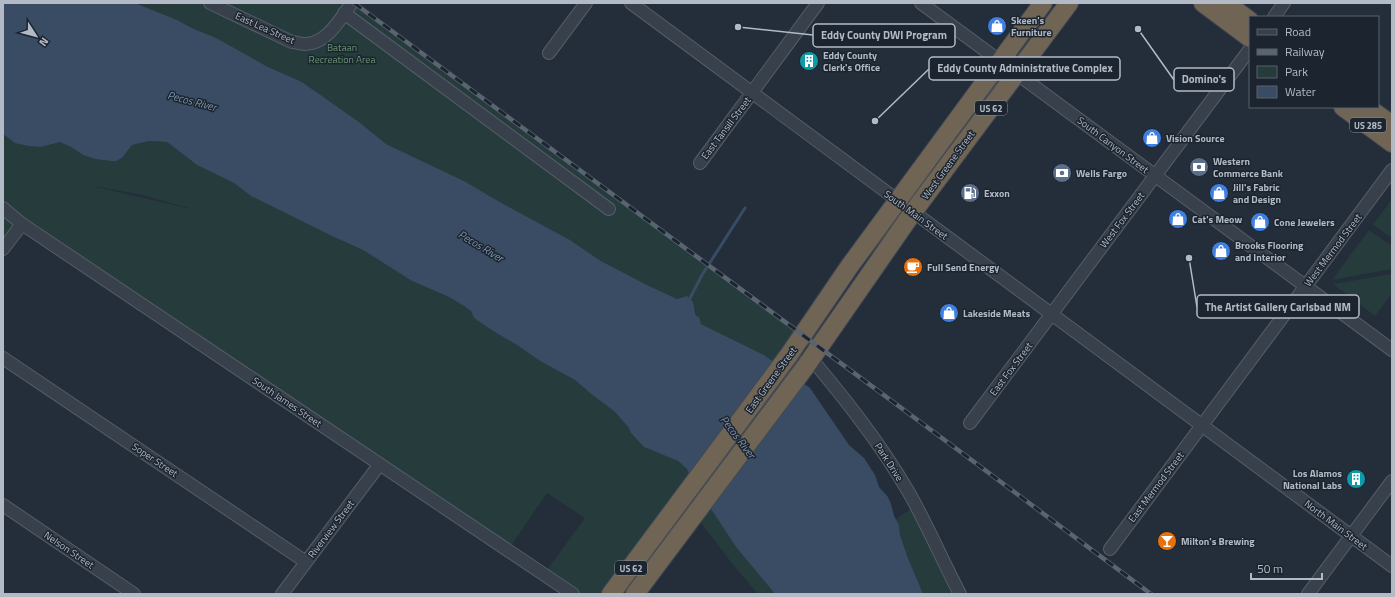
<svg xmlns="http://www.w3.org/2000/svg" width="1395" height="597" font-family="'Titillium Web',sans-serif">
<rect width="100%" height="100%" fill="#232e3a"/>
<path fill="#263b3c" fill-rule="evenodd" d="M 135,3 L 354,3 L 802,336 L 780,367 L 764,355 L 701,324 L 699,317 L 696,316 L 696,312 L 693,302 L 677,299 L 647,285 L 601,261 L 570,240 L 498,201 L 466,182 L 386,144 L 359,122 L 302,82 L 268,67 L 177,20 Z
M 3,134 L 11,140 L 23,145 L 41,147 L 60,142 L 71,147 L 83,155 L 95,159 L 111,161 L 122,158 L 132,145 L 149,141 L 167,142 L 197,165 L 234,183 L 251,196 L 334,237 L 363,250 L 412,281 L 449,297 L 464,306 L 471,311 L 474,318 L 493,331 L 517,345 L 540,361 L 575,380 L 590,393 L 615,412 L 628,427 L 631,433 L 644,447 L 678,461 L 687,469 L 691,477 L 736,547 L 775,594 L 758,594 L 734,566 L 683,499 L 611,594 L 573,594 L 544,574 L 585,518 L 547,493 L 508,550 L 22,224 L 3,249 ZM 88,185 L 142,195 L 196,210 Z
M 1392,199 L 1392,238 L 1373,225 Z
M 1369,230 L 1392,246 L 1392,269 L 1332,280 Z
M 1392,274 L 1392,293 L 1375,316 L 1333,284 Z
M 916,506 L 960,594 L 923,594 C 915,576 908,559 902,540 C 899,533 900,526 896,519 Z"/>
<path fill="#394c63" d="M 3,3 L 135,3 L 177,20 L 194,29 L 216,38 L 268,67 L 302,82 L 359,122 L 386,144 L 466,182 L 498,201 L 570,240 L 601,261 L 647,285 L 677,299 L 687,296 L 693,302 L 696,316 L 699,317 L 701,324 L 764,355 L 810,388 L 849,445 L 864,458 L 875,475 L 879,487 L 888,497 L 891,504 L 894,516 L 899,525 L 900,535 L 908,558 L 923,594 L 775,594 L 736,547 L 690,477 L 687,469 L 678,461 L 644,447 L 631,433 L 628,427 L 615,412 L 590,393 L 575,380 L 540,361 L 517,345 L 493,331 L 474,318 L 471,311 L 464,306 L 449,297 L 412,281 L 363,250 L 334,237 L 251,196 L 234,183 L 197,165 L 167,142 L 149,141 L 132,145 L 122,158 L 116,161 L 111,161 L 95,159 L 83,155 L 71,147 L 60,142 L 41,147 L 28,146 L 15,143 L 3,134 Z"/>
<g fill="none" stroke-linecap="round" stroke-linejoin="round">
<path stroke="#394c63" stroke-width="3" d="M 688,302 L 702,275 L 745,208"/>
<defs>
<path id="minor" d="M 210,3 L 292,42 C 296,42 301,44 305,44 C 327,44 340,19 352,3
M 631,3 L 1392,566
M 921,3 L 1392,350
M 344,13 L 609,209
M 1274,17 L 1284,3
M 549,53 L 586,3
M 700,163 L 818,3
M 3,208 L 22,224 L 573,594
M 3,249 L 22,224
M 798,343 C 838,390 877,438 908,491 C 927,524 942,560 960,594
M 3,358 L 306,562
M 970,423 L 1250,49
M 3,505 L 134,594
M 1110,549 L 1392,170
M 282,594 L 380,464
M 1308,594 L 1392,481"/>
<path id="highway" d="M 1203,3 L 1250,38
M 1226,3 L 1250,21
M 1343,107 L 1392,143
M 1367,107 L 1392,125
M 611,594 L 789,355 L 849,267 L 1043,3
M 635,594 L 806,366 L 913,212 L 1069,3"/>
</defs>
<use href="#minor" stroke="#555d68" stroke-width="14"/>
<use href="#highway" stroke="#424a55" stroke-width="20"/>
<use href="#minor" stroke="#37404b" stroke-width="12"/>
<use href="#highway" stroke="#706454" stroke-width="18"/>
<defs>
<path id="rail" d="M 354,3 L 954,447 L 1151,594"/>
</defs>
<use href="#rail" stroke="#596471" stroke-width="4.5"/>
<use href="#rail" stroke="#1c252f" stroke-width="3" stroke-dasharray="9" stroke-linecap="butt"/>
</g>
<defs>
<symbol id="shop-disc" viewBox="-11 -11 22 22"><circle r="9.5" fill="#3f7fe0" stroke="#1c252f"/><path d="M-5-2.5h2.3a2.7 3.5 0 0 1 5.4 0H5L5.5 6h-11ZM-1.5-2.5h3a1.5 2.3 0 0 0-3 0Z" fill="#fff"/></symbol>
<symbol id="building-disc" viewBox="-11 -11 22 22"><circle r="9.5" fill="#0f9aa8" stroke="#1c252f"/><path d="M-4-6H4V6H1V3H-1V6H-4ZM-2.5-4.3h1.7v1.8h-1.7ZM.8-4.3h1.7v1.8H.8ZM-2.5-1h1.7V.8h-1.7ZM.8-1h1.7V.8H.8Z" fill="#fff"/></symbol>
<symbol id="bank-disc" viewBox="-11 -11 22 22"><circle r="9.5" fill="#5c6f8a" stroke="#1c252f"/><path d="M-6-4H6V4H-6ZM0-2.3a2.3 2.3 0 1 0 0 4.6a2.3 2.3 0 1 0 0-4.6Z" fill="#fff"/></symbol>
<symbol id="fuel-disc" viewBox="-11 -11 22 22"><circle r="9.5" fill="#5c6f8a" stroke="#1c252f"/><path d="M-5.5-6h7V0h2V4h1.3V-2.5L3-4.5l.8-.8L6-3V5H2.5V1h-1V6h-7ZM-4.2-4.7v3.2H.2V-4.7Z" fill="#fff"/></symbol>
<symbol id="cafe-disc" viewBox="-11 -11 22 22"><circle r="9.5" fill="#e8710a" stroke="#1c252f"/><path d="M-5.5-4.5H6V0H3Q3 3.5 0 3.5H-2.5Q-5.5 3.5-5.5 0ZM3-3.2v2h1.7v-2ZM-6 4.5H4V6H-6Z" fill="#fff"/></symbol>
<symbol id="bar-disc" viewBox="-11 -11 22 22"><circle r="9.5" fill="#e8710a" stroke="#1c252f"/><path d="M-6-5H6L.8 .8V4.5H3.5V6h-7V4.5H-.8V.8Z" fill="#fff"/></symbol>
</defs>
<g fill-rule="evenodd">
<use href="#shop-disc" x="986" y="15" width="22" height="22"/>
<use href="#building-disc" x="798" y="50" width="22" height="22"/>
<use href="#shop-disc" x="1141" y="127" width="22" height="22"/>
<use href="#bank-disc" x="1188" y="156" width="22" height="22"/>
<use href="#bank-disc" x="1051" y="162" width="22" height="22"/>
<use href="#fuel-disc" x="959" y="182" width="22" height="22"/>
<use href="#shop-disc" x="1208" y="182" width="22" height="22"/>
<use href="#shop-disc" x="1167" y="208" width="22" height="22"/>
<use href="#shop-disc" x="1249" y="211" width="22" height="22"/>
<use href="#shop-disc" x="1210" y="240" width="22" height="22"/>
<use href="#cafe-disc" x="902" y="256" width="22" height="22"/>
<use href="#shop-disc" x="938" y="302" width="22" height="22"/>
<use href="#building-disc" x="1345" y="468" width="22" height="22"/>
<use href="#bar-disc" x="1156" y="530" width="22" height="22"/>
</g>
<g text-anchor="middle" dominant-baseline="central" stroke-width="3" stroke-linejoin="round" paint-order="stroke">
<g fill="#1c252f" stroke="#858d99" stroke-width="1">
<rect x="975" y="101" width="32" height="14" rx="3"/>
<rect x="1350" y="118" width="36" height="14" rx="3"/>
<rect x="615" y="561" width="32" height="14" rx="3"/>
</g>
<g font-size="9" font-weight="bold" fill="#b2bac6">
<text x="991" y="108">US 62</text>
<text x="1368" y="125">US 285</text>
<text x="631" y="568">US 62</text>
</g>
<g font-size="10" font-weight="bold" fill="#b2bac6" stroke="#1c252f" text-anchor="start">
<text x="1011" y="20">Skeen's<tspan x="1011" dy="12">Furniture</tspan></text>
<text x="823" y="55">Eddy County<tspan x="823" dy="12">Clerk's Office</tspan></text>
<text x="1166" y="138">Vision Source</text>
<text x="1213" y="161">Western<tspan x="1213" dy="12">Commerce Bank</tspan></text>
<text x="1076" y="173">Wells Fargo</text>
<text x="1233" y="187">Jill's Fabric<tspan x="1233" dy="12">and Design</tspan></text>
<text x="984" y="193">Exxon</text>
<text x="1192" y="219">Cat's Meow</text>
<text x="1274" y="222">Cone Jewelers</text>
<text x="1235" y="245">Brooks Flooring<tspan x="1235" dy="12">and Interior</tspan></text>
<text x="927" y="267">Full Send Energy</text>
<text x="963" y="313">Lakeside Meats</text>
<text x="1342" y="473" text-anchor="end">Los Alamos<tspan x="1342" dy="12">National Labs</tspan></text>
<text x="1181" y="541">Milton's Brewing</text>
</g>
<g font-size="10" fill="#b2bac6" stroke="#1c252f">
<text transform="translate(265 28) rotate(24)">East Lea Street</text>
<text transform="translate(726 128) rotate(-53)">East Tansill Street</text>
<text transform="translate(1113 145) rotate(37)">South Canyon Street</text>
<text transform="translate(948 165) rotate(-54)">West Greene Street</text>
<text transform="translate(916 215) rotate(36)">South Main Street</text>
<text transform="translate(1122 220) rotate(-53)">West Fox Street</text>
<text transform="translate(1333 250) rotate(-53)">West Mermod Street</text>
<text transform="translate(1011 369) rotate(-53)">East Fox Street</text>
<text transform="translate(771 380) rotate(-54)">East Greene Street</text>
<text transform="translate(287 402) rotate(34)">South James Street</text>
<text transform="translate(155 460) rotate(34)">Soper Street</text>
<text transform="translate(889 462) rotate(57)">Park Drive</text>
<text transform="translate(1156 487) rotate(-53)">East Mermod Street</text>
<text transform="translate(1336 525) rotate(37)">North Main Street</text>
<text transform="translate(331 529) rotate(-53)">Riverview Street</text>
<text transform="translate(69 550) rotate(34)">Nelson Street</text>
</g>
<g font-size="10" fill="#6a9673" stroke="#1c252f">
<text x="342" y="47">Bataan<tspan x="342" dy="12">Recreation Area</tspan></text>
</g>
<g font-size="11" font-style="italic" fill="#7b92ad" stroke="#1c252f">
<text transform="translate(192 101) rotate(15)">Pecos River</text>
<text transform="translate(481 246) rotate(31)">Pecos River</text>
<text transform="translate(738 437) rotate(53)">Pecos River</text>
</g>
</g>
<path fill="none" stroke="#b2bac6" stroke-width="1.5" d="M738 27L813 35M875 121L929 69M1138 29L1174 80M1189 258L1197 307"/>
<g fill="#b2bac6" stroke="#1c252f" stroke-width="1.5">
<circle cx="738" cy="27" r="4"/>
<circle cx="875" cy="121" r="4"/>
<circle cx="1138" cy="29" r="4"/>
<circle cx="1189" cy="258" r="4"/>
</g>
<g fill="#1c252f" stroke="#b2bac6" stroke-width="1.5">
<rect x="813" y="24" width="142" height="23" rx="4"/>
<rect x="929" y="57" width="191" height="23" rx="4"/>
<rect x="1174" y="68" width="60" height="23" rx="4"/>
<rect x="1197" y="295" width="162" height="23" rx="4"/>
</g>
<g font-size="11" text-anchor="middle" font-weight="bold" fill="#b2bac6">
<text x="884" y="39">Eddy County DWI Program</text>
<text x="1025" y="72">Eddy County Administrative Complex</text>
<text x="1204" y="83">Domino's</text>
<text x="1278" y="311">The Artist Gallery Carlsbad NM</text>
</g>
<rect width="1395" height="597" fill="none" stroke="#b2bac6" stroke-width="8"/>
<rect x="1249" y="16" width="130" height="92" fill="#1c252f" stroke="#58616b"/>
<rect x="1257" y="29" width="20" height="6" fill="#37404b" stroke="#58616b"/>
<text x="1285" y="36" font-size="12" fill="#b2bac6">Road</text>
<rect x="1257" y="49" width="20" height="6" fill="#596471" stroke="#58616b"/>
<text x="1285" y="56" font-size="12" fill="#b2bac6">Railway</text>
<rect x="1257" y="66" width="20" height="12" fill="#263b3c" stroke="#58616b"/>
<text x="1285" y="76" font-size="12" fill="#b2bac6">Park</text>
<rect x="1257" y="86" width="20" height="12" fill="#394c63" stroke="#58616b"/>
<text x="1285" y="96" font-size="12" fill="#b2bac6">Water</text>
<g transform="translate(36 36) rotate(126)" stroke="#1c252f" stroke-width="3" paint-order="stroke">
<path d="M0-3L7 15L0 10L-7 15Z" fill="#b2bac6"/>
<text y="-6" font-size="11" font-weight="bold" text-anchor="middle" fill="#b2bac6">N</text>
</g>
<path d="M1251 573v6h71v-6" fill="none" stroke="#b2bac6" stroke-width="2"/>
<text x="1257" y="573" font-size="12" fill="#b2bac6" stroke="#1c252f" stroke-width="3" paint-order="stroke">50 m</text>
</svg>
